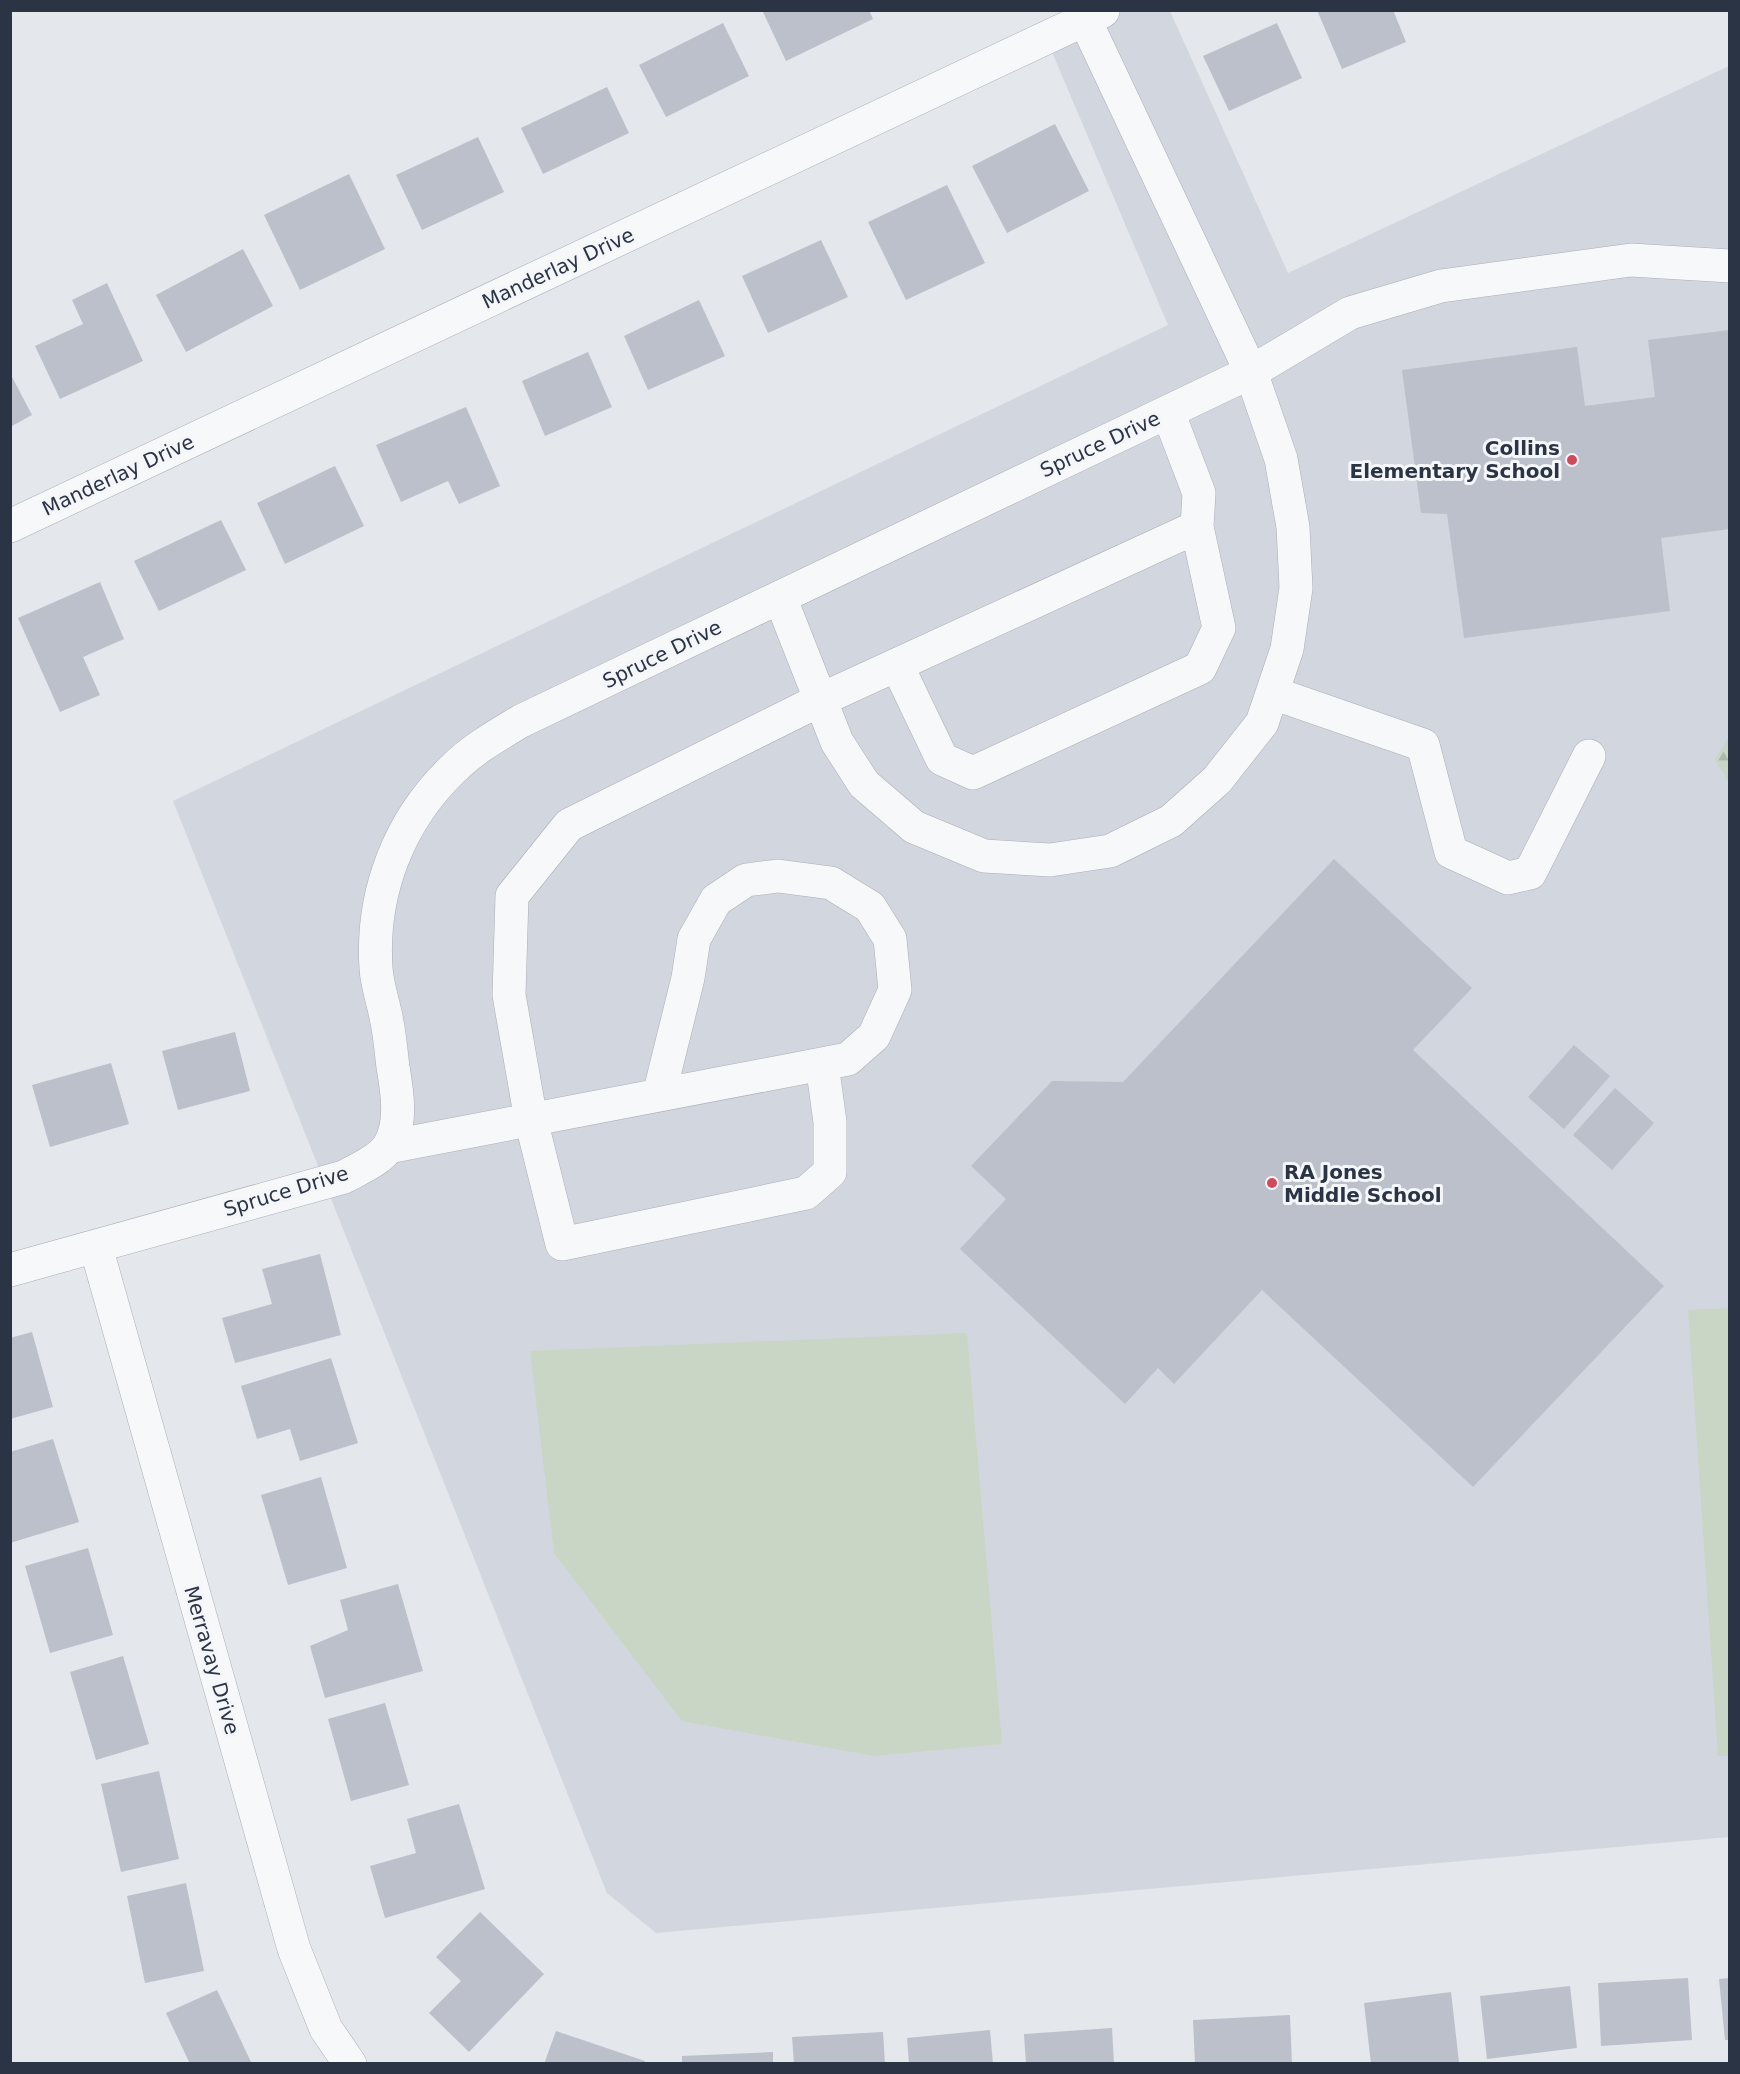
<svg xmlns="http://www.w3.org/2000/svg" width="1740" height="2074" font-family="'DejaVu Sans',sans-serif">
<defs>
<pattern id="forest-firs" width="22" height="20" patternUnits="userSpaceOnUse" patternTransform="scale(1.5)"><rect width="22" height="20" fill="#c9d6c5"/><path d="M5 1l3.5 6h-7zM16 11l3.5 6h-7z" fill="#adb8ab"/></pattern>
</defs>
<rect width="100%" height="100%" fill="#e4e7ec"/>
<path fill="#d2d6de" d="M 1105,11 L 1170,11 L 1288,273 L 1729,66 L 1729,1837 L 656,1933 L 607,1893 L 173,801 L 1168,325 L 1046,38 Z"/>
<path fill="#c9d6c5" d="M 1729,1308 L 1730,1756 L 1718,1756 L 1688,1310 Z
M 967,1333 L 1002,1744 L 874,1756 L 682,1721 L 554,1553 L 530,1351 Z"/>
<path fill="url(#forest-firs)" d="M 1729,736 L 1729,783 L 1715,760 Z"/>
<path fill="#bbc0ca" d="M 762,10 L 869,10 L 873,19 L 786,61 Z
M 1317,10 L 1393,10 L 1406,42 L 1342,69 Z
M 723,23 L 749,76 L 666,117 L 639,65 Z
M 1277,23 L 1302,78 L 1229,111 L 1203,56 Z
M 607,87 L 629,133 L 543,174 L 521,128 Z
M 1055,124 L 1089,191 L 1007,233 L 972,166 Z
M 478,137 L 504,192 L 422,230 L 396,175 Z
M 349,174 L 385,249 L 300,290 L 264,215 Z
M 947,185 L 985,263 L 906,300 L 868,222 Z
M 821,240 L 848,297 L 768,333 L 742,276 Z
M 243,249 L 273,306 L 186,352 L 156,295 Z
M 107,283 L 143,361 L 60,399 L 35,346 L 83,324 L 72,300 Z
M 699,300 L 725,356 L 648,390 L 624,336 Z
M 1730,330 L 1730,529 L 1661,538 L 1670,611 L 1464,638 L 1447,514 L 1421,513 L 1402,370 L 1577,347 L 1585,406 L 1655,397 L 1648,340 Z
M 588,352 L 612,407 L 545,436 L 522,381 Z
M 10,373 L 32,415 L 10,427 Z
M 466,407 L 500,486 L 459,504 L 448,481 L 401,502 L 376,445 Z
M 335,466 L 364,526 L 285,564 L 257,503 Z
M 221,520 L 246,570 L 159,611 L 134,561 Z
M 100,582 L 124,639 L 83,657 L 100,695 L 60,712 L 18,618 Z
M 1334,859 L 1472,988 L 1413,1050 L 1664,1286 L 1473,1487 L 1262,1290 L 1174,1384 L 1158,1368 L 1125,1404 L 960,1249 L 1006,1199 L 971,1166 L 1052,1081 L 1123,1082 Z
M 235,1032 L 250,1091 L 178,1110 L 162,1051 Z
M 1574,1045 L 1610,1076 L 1564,1129 L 1528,1097 Z
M 111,1063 L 129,1124 L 50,1147 L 32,1085 Z
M 1615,1088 L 1654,1123 L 1612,1170 L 1573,1135 Z
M 320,1254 L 341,1335 L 235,1363 L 222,1318 L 272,1304 L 262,1269 Z
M 32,1332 L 53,1407 L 10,1419 L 10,1338 Z
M 331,1358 L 358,1443 L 300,1461 L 290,1429 L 257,1439 L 241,1386 Z
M 53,1439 L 79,1522 L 10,1543 L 10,1452 Z
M 321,1477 L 347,1568 L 288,1585 L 261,1495 Z
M 88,1548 L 113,1635 L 50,1653 L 25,1566 Z
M 398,1584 L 423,1671 L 325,1698 L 310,1646 L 348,1630 L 340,1600 Z
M 123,1656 L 149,1744 L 96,1760 L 70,1672 Z
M 385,1703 L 409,1785 L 351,1801 L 328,1719 Z
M 159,1771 L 179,1859 L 121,1872 L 101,1784 Z
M 459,1804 L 485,1889 L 385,1918 L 370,1866 L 416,1853 L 407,1819 Z
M 186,1883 L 204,1971 L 145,1983 L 127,1896 Z
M 480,1912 L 544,1974 L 469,2052 L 429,2013 L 461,1981 L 436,1957 Z
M 1688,1978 L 1692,2040 L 1601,2046 L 1598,1983 Z
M 1730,1978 L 1730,2040 L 1725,2040 L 1719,1979 Z
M 1570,1986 L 1577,2048 L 1487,2059 L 1480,1996 Z
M 217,1990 L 251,2062 L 248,2064 L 190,2064 L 166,2013 Z
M 1451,1992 L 1459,2062 L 1371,2064 L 1364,2003 Z
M 1290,2015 L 1292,2064 L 1195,2064 L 1193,2020 Z
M 1112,2028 L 1114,2064 L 1026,2064 L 1024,2034 Z
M 990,2030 L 993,2064 L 909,2064 L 907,2038 Z
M 556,2031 L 645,2061 L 644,2064 L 544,2064 Z
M 883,2032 L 885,2064 L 794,2064 L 792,2037 Z
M 773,2052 L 773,2064 L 682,2064 L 682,2056 Z"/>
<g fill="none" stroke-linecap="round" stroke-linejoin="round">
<defs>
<path id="minor" d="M 10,526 L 1103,11
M 780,597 L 837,742 L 864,784 L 914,827 L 984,856 L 1050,860 L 1110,851 L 1171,821 L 1217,780 L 1262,723 L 1287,649 L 1296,588 L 1293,527 L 1281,459 L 1251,372 L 1085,20
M 897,665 L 942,759 L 973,773 L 1200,668 L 1219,628 L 1197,527
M 1273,693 L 1423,745 L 1451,852 L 1508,878 L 1530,873 L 1589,756
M 822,1064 L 830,1122 L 830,1172 L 806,1193 L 562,1244 L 531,1120 L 509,995 L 512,896 L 569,825 L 820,700 L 1197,527 L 1199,493 L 1168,412
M 388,1147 L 848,1059 L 874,1036 L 895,990 L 890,939 L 870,907 L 831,883 L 778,876 L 746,880 L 716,900 L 694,939 L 688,978 L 659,1095
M 96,1247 L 294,1949 L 326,2029 L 350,2064
M 10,1270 L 344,1177 C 358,1169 379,1161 388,1147 C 403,1125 397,1090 393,1067 C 391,1052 390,1037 387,1022 C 384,1004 377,986 376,968 C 371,893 399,820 454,768 C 473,749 498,735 521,721 L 1251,372 L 1350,313 L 1441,286 L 1631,260 L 1730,266"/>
</defs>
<use href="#minor" stroke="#a9aeb7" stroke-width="34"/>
<use href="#minor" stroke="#f7f8fa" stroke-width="33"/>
</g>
<g fill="#d1495b" stroke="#f4f6f9" stroke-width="2">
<circle cx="1572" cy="460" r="6"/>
<circle cx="1272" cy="1183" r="6"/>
</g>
<g text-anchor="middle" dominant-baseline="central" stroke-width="6" stroke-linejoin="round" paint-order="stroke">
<g font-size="20" fill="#2b3445" stroke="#f4f6f9">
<text transform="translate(558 268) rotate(-25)">Manderlay Drive</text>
<text transform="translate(1100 444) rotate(-25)">Spruce Drive</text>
<text transform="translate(118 475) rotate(-25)">Manderlay Drive</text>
<text transform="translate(662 654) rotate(-26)">Spruce Drive</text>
<text transform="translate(286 1191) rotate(-17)">Spruce Drive</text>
<text transform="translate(212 1660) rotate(74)">Merravay Drive</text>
</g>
<g font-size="20" font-weight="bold" fill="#2b3445" stroke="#f4f6f9" text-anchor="end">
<text x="1560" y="448">Collins<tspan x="1560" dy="23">Elementary School</tspan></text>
<text x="1284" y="1172" text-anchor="start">RA Jones<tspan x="1284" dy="23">Middle School</tspan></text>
</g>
</g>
<rect width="1740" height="2074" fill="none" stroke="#2b3445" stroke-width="24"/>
</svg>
